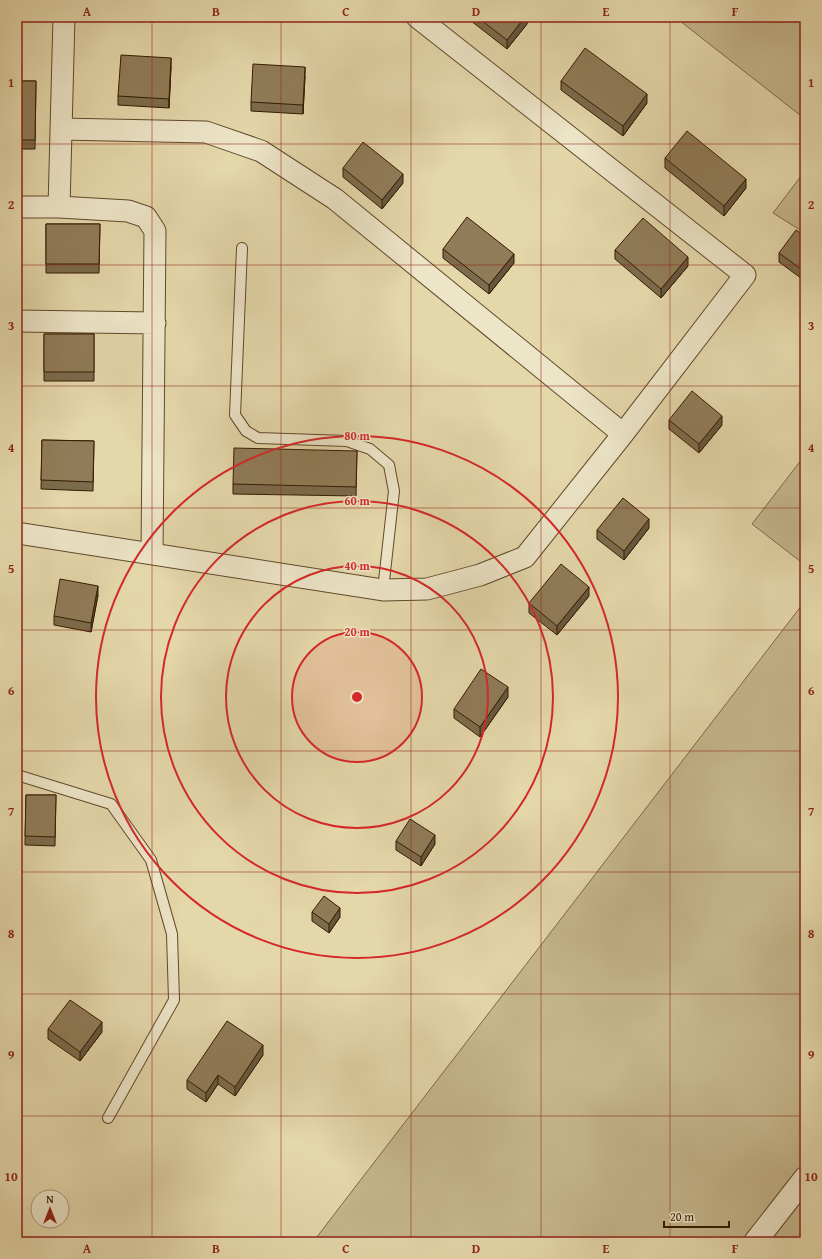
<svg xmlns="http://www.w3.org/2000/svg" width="822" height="1259" font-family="'Gentium Book Plus',serif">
<rect width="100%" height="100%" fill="#e4d7aa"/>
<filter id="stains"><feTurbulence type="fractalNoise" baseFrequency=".005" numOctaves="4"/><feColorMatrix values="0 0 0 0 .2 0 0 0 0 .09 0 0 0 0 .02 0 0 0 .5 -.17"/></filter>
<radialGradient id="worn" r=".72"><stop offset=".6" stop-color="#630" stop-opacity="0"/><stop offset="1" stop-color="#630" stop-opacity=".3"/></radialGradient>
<path fill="#c6b78d" stroke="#7e6846" d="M 675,17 L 805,17 L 805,119 Z
M 805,171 L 805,233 L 773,213 Z
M 805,455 L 805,565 L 752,524 Z
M 805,601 L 805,1242 L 313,1242 Z"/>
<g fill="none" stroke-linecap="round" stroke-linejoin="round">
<defs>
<path id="service" d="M 242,248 L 235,415 L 246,431 L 258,438 L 347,441 L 370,449 L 389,465 L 394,491 L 383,590
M 17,775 L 111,804 L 151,860 L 172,934 L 174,1000 L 108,1118"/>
<path id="minor" d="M 61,129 L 206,132 L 261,151 L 335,199 L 623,434
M 17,207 L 59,207 L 64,17
M 59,207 L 128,211 L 146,217 L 155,231 L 152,554
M 17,321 L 155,323
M 17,533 L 383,590 L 427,589 L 480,575 L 525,557 L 623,434 L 745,275 L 417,17"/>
<path id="tertiary" d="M 755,1242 L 805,1178"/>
</defs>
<use href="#service" stroke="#61492a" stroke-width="12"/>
<use href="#minor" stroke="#61492a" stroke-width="23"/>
<use href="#tertiary" stroke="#61492a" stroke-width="24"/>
<use href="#service" stroke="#ede5c8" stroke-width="10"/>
<use href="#minor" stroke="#ede5c8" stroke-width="21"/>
<use href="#tertiary" stroke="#ede5c8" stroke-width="22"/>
</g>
<path fill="#7c6b4c" stroke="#351a00" d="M 466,17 L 527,17 L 527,24 L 507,49 Z
M 171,67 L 169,108 L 118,105 L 118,96 Z
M 305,76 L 303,114 L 251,111 L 251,102 Z
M 17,81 L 36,81 L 35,149 L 17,149 Z
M 561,81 L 647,103 L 623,136 L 561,90 Z
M 665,158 L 746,188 L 724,216 L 665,168 Z
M 343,168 L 403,183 L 382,209 L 343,177 Z
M 46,224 L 100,224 L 99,273 L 46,273 Z
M 805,236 L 805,281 L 779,262 L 779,253 Z
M 443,249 L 514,263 L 489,294 L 443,258 Z
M 615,250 L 688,266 L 661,298 L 615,259 Z
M 44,334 L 94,334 L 94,381 L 44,381 Z
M 669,420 L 722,425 L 699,453 L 669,429 Z
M 42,440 L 94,441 L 93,491 L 41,489 Z
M 357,451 L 356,496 L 233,494 L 233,484 Z
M 649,528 L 624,560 L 597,539 L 597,530 Z
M 98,595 L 91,632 L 54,625 L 54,616 Z
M 589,596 L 557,635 L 529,613 L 529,603 Z
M 508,697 L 480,737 L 454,718 L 454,709 Z
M 26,795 L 56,795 L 55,846 L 25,845 Z
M 396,841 L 435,844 L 421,866 L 396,850 Z
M 312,912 L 340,917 L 329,933 L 312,921 Z
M 48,1029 L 102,1032 L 80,1061 L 48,1039 Z
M 263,1055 L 235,1096 L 218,1084 L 206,1102 L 187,1089 L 187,1080 Z"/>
<path fill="#65573e" stroke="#351a00" d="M 525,17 L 527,17 L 527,24 L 507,49 L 507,40 Z
M 171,58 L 171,67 L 169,108 L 169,99 Z
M 305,67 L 305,76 L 303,114 L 303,105 Z
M 647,94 L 647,103 L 623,136 L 623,126 Z
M 403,174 L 403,183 L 382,209 L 382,200 Z
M 746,179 L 746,188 L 724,216 L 724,206 Z
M 514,254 L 514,263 L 489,294 L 489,285 Z
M 688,257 L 688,266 L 661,298 L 661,289 Z
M 722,416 L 722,425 L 699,453 L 699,444 Z
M 649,519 L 649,528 L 624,560 L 624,551 Z
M 98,586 L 98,595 L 91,632 L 91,623 Z
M 589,587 L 589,596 L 557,635 L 557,626 Z
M 508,687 L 508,697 L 480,737 L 480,727 Z
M 435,835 L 435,844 L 421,866 L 421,857 Z
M 340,908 L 340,917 L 329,933 L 329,924 Z
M 102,1022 L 102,1032 L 80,1061 L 80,1052 Z
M 263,1045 L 263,1055 L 235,1096 L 235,1087 Z
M 218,1075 L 218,1084 L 206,1102 L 206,1093 Z"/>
<path fill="#907c58" stroke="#351a00" d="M 477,17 L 525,17 L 507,40 Z
M 585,48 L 647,94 L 623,126 L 561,81 Z
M 121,55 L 171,58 L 169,99 L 118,96 Z
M 253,64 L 305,67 L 303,105 L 251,102 Z
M 17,81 L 36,81 L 35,140 L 17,140 Z
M 687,131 L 746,179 L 724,206 L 665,158 Z
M 363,142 L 403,174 L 382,200 L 343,168 Z
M 467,217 L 514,254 L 489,285 L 443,249 Z
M 643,218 L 688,257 L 661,289 L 615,250 Z
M 46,224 L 100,224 L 99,264 L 46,264 Z
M 796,230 L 805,236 L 805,272 L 779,253 Z
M 44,334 L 94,334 L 94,372 L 44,372 Z
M 692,391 L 722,416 L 699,444 L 669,420 Z
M 42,440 L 94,441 L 93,482 L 41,480 Z
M 234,448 L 357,451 L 356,487 L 233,484 Z
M 623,498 L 649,519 L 624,551 L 597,530 Z
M 561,564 L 589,587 L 557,626 L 529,603 Z
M 60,579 L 98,586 L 91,623 L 54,616 Z
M 481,669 L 508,687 L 480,727 L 454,709 Z
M 26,795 L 56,795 L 55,837 L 25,836 Z
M 410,819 L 435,835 L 421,857 L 396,841 Z
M 324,896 L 340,908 L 329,924 L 312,912 Z
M 70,1000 L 102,1022 L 80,1052 L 48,1029 Z
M 227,1021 L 263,1045 L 235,1087 L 218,1075 L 206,1093 L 187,1080 Z"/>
<path fill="none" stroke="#8f2418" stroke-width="1" stroke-opacity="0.55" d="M 152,17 L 152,1242M 281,17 L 281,1242M 411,17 L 411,1242M 541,17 L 541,1242M 670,17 L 670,1242M 17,144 L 805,144M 17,265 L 805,265M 17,386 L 805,386M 17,508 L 805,508M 17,630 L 805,630M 17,751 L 805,751M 17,872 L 805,872M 17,994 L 805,994M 17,1116 L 805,1116"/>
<circle cx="357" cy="697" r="65" fill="#d62828" fill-opacity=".12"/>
<g fill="none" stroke="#d62828" stroke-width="2">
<circle cx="357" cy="697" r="65"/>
<circle cx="357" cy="697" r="131"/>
<circle cx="357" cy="697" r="196"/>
<circle cx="357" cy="697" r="261"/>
</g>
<circle cx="357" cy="697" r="6" fill="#d62828" stroke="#ede5c8" stroke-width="2"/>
<g font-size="12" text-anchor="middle" font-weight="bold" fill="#d62828" stroke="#ede5c8" stroke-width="3" stroke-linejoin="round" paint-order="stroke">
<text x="357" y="440">80 m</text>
<text x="357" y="505">60 m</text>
<text x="357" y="570">40 m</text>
<text x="357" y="636">20 m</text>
</g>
<rect width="822" height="1259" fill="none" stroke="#e4d7aa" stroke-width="44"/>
<g transform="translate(50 1209)"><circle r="19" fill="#ede5c8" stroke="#a39478"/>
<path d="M0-3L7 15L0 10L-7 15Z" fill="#8f2418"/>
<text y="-6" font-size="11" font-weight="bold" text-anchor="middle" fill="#351a00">N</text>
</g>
<path d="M664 1221v6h65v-6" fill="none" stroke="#351a00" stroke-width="2"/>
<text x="670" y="1221" font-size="12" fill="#351a00" stroke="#ede5c8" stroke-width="3" paint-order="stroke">20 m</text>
<rect x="22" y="22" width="778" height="1215" fill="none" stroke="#8f2418" stroke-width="1.5"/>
<g font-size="13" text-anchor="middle" font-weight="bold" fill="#8f2418">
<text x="87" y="16">A</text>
<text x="216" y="16">B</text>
<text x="346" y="16">C</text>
<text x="476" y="16">D</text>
<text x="606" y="16">E</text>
<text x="735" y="16">F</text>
<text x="11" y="87">1</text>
<text x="811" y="87">1</text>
<text x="11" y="209">2</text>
<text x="811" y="209">2</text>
<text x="11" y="330">3</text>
<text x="811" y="330">3</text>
<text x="11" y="452">4</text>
<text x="811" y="452">4</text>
<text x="11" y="573">5</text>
<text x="811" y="573">5</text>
<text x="11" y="695">6</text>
<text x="811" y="695">6</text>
<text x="11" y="816">7</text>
<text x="811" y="816">7</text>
<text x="11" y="938">8</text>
<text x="811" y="938">8</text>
<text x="11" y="1059">9</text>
<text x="811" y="1059">9</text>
<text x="11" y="1181">10</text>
<text x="811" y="1181">10</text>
<text x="87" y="1253">A</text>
<text x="216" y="1253">B</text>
<text x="346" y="1253">C</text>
<text x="476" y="1253">D</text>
<text x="606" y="1253">E</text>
<text x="735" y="1253">F</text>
</g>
<rect width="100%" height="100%" filter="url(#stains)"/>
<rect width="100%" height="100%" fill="url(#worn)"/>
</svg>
